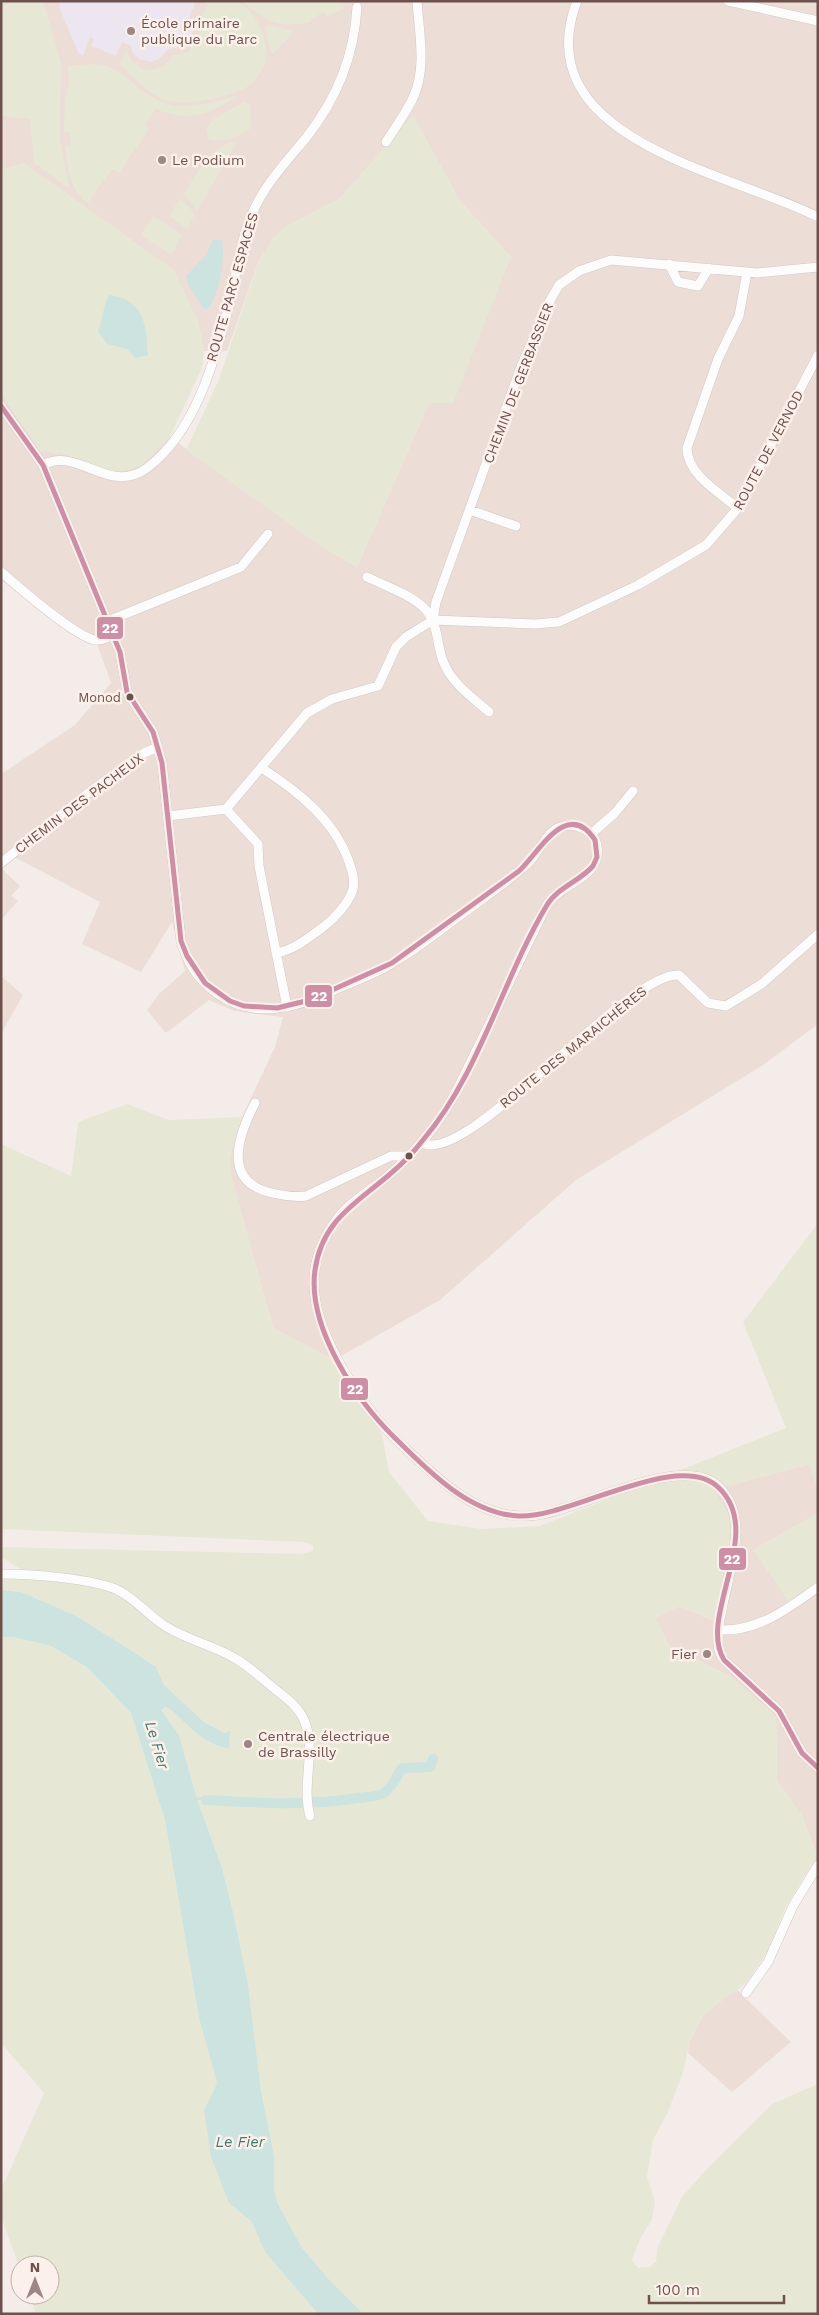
<svg xmlns="http://www.w3.org/2000/svg" width="819" height="2315" font-family="'Work Sans',sans-serif">
<rect width="100%" height="100%" fill="#f4ece9"/>
<path fill="#ecddd7" d="M 1,1 L 818,1 L 818,1024 L 763,1065 L 576,1180 L 440,1300 L 334,1360 L 273,1328 L 232,1179 L 229,1159 L 242,1117 L 275,1047 L 283,1017 L 234,1011 L 209,1000 L 166,1033 L 147,1010 L 160,993 L 185,971 L 172,922 L 141,972 L 82,944 L 100,902 L 14,857 L 2,869 L 20,886 L 11,896 L 18,901 L 1,920 L 1,774 L 75,725 L 111,683 L 97,644 L 1,580 L 1,393 L 41,451 L 67,454 L 102,470 L 140,466 L 170,437 L 321,546 L 357,567 L 429,403 L 511,257 L 459,200 L 413,116 L 339,199 L 285,227 L 259,260 L 227,351 L 204,351 L 197,319 L 24,163 L 1,170 Z
M 1,976 L 23,995 L 1,1034 Z
M 810,1464 L 818,1491 L 818,1513 L 753,1550 L 818,1583 L 818,1867 L 814,1861 L 816,1853 L 802,1815 L 777,1781 L 776,1716 L 692,1658 L 669,1646 L 655,1618 L 679,1606 L 714,1621 L 713,1490 Z
M 736,1989 L 791,2042 L 732,2092 L 688,2053 L 690,2041 L 704,2014 Z"/>
<path fill="#ede6f0" d="M 59,1 L 192,1 L 195,3 L 186,26 L 193,28 L 192,34 L 185,46 L 169,49 L 160,58 L 152,62 L 139,59 L 133,53 L 130,45 L 122,42 L 116,56 L 91,46 L 94,39 L 90,37 L 83,56 L 79,54 L 60,10 Z"/>
<path fill="#e6e8d5" d="M 1,1 L 43,1 L 61,63 L 60,139 L 69,188 L 34,163 L 30,119 L 1,116 Z
M 202,1 C 212,1 227,0 236,1 C 258,9 274,50 262,70 C 259,75 254,82 250,85 C 231,97 186,107 165,100 C 147,93 133,77 120,64 L 126,51 L 133,63 L 137,63 L 142,70 C 155,71 167,67 173,55 L 190,52 L 190,47 L 199,34 L 200,20 L 208,5 Z
M 241,1 L 343,1 L 344,9 L 327,16 L 324,12 L 311,19 L 310,22 C 277,29 266,20 241,1 Z
M 268,25 L 292,31 L 292,34 L 274,53 L 271,53 L 265,28 Z
M 68,65 C 79,66 91,63 102,65 C 115,67 125,77 135,85 C 172,115 191,108 235,96 L 236,97 C 206,116 190,122 156,109 L 145,125 L 149,129 L 119,173 L 112,169 L 88,203 C 70,193 69,168 65,150 L 66,146 L 71,145 L 70,133 L 64,131 L 65,100 L 69,82 Z
M 244,102 L 250,104 L 251,128 C 241,136 222,144 209,139 L 206,129 L 215,118 Z
M 413,115 L 459,200 L 511,257 L 453,403 L 429,403 L 357,567 L 321,546 L 186,450 L 218,382 L 259,260 L 273,238 L 285,227 L 339,199 Z
M 231,141 L 237,142 L 197,211 L 184,194 C 198,171 206,154 231,141 Z
M 24,163 L 174,270 L 197,319 L 204,351 L 202,368 L 170,437 L 141,465 L 120,472 L 102,470 L 67,454 L 41,451 L 1,393 L 1,170 Z
M 180,198 L 195,214 L 187,229 L 169,216 Z
M 153,216 L 182,235 L 171,255 L 141,235 Z
M 127,1104 L 169,1120 L 242,1117 L 229,1159 L 232,1179 L 273,1328 L 334,1360 L 382,1434 L 389,1472 L 428,1521 L 482,1529 L 540,1526 L 786,1428 L 743,1322 L 818,1223 L 818,1491 L 810,1464 L 714,1490 C 723,1505 731,1515 732,1533 L 714,1621 L 679,1606 L 655,1618 L 669,1646 L 729,1675 L 776,1716 L 777,1781 L 802,1815 L 816,1853 L 814,1861 L 785,1908 L 768,1951 L 746,1983 L 704,2014 L 690,2041 L 683,2072 L 668,2112 L 653,2140 L 647,2177 L 655,2202 L 652,2220 L 641,2237 L 632,2260 L 638,2268 L 649,2267 L 656,2262 L 657,2249 L 682,2197 L 703,2173 L 772,2104 L 818,2084 L 818,2314 L 364,2314 L 334,2285 L 302,2248 L 278,2204 L 274,2190 L 274,2156 L 261,2090 L 248,1984 L 234,1916 L 222,1868 L 197,1799 L 179,1735 L 161,1710 L 166,1707 L 171,1710 L 210,1743 L 229,1732 L 226,1733 L 204,1722 L 164,1685 L 156,1667 L 121,1644 L 76,1616 L 21,1592 L 1,1590 L 1,1581 L 22,1570 L 1,1557 L 1,1547 L 302,1554 L 313,1551 L 313,1545 L 303,1542 L 1,1529 L 1,1144 L 71,1176 L 78,1122 Z
M 818,1513 L 818,1583 L 789,1602 L 753,1550 Z
M 1,1637 L 13,1637 L 51,1646 L 87,1667 L 131,1713 L 165,1820 L 199,2018 L 217,2083 L 204,2110 L 229,2203 L 252,2222 L 265,2252 L 318,2314 L 36,2314 L 29,2295 L 50,2295 L 50,2265 L 20,2265 L 20,2269 L 1,2216 L 1,2190 L 44,2093 L 1,2043 Z"/>
<path fill="#cce3df" d="M 213,240 L 221,240 C 227,254 218,305 205,310 L 188,285 L 186,276 L 206,255 Z
M 109,295 C 145,300 146,325 148,355 L 136,358 L 127,349 L 107,344 L 98,331 C 104,317 102,308 109,295 Z
M 1,1590 L 21,1592 L 49,1604 L 76,1616 L 121,1644 L 156,1667 L 164,1685 L 204,1722 L 225,1733 L 230,1731 L 229,1748 C 205,1746 189,1725 171,1710 L 166,1707 L 161,1710 L 179,1735 L 197,1799 L 222,1868 L 234,1916 L 248,1984 L 261,2090 L 274,2156 L 274,2190 L 278,2204 L 302,2248 L 334,2285 L 364,2314 L 318,2314 L 265,2252 L 252,2222 L 229,2203 L 211,2157 L 204,2110 L 217,2083 L 199,2018 L 165,1820 L 131,1713 L 87,1667 L 51,1646 L 13,1637 L 1,1637 Z"/>
<g fill="none" stroke-linecap="round" stroke-linejoin="round">
<path stroke="#cce3df" stroke-width="2.5" d="M 195,1798 L 206,1800"/>
<path stroke="#cce3df" stroke-width="10" d="M 206,1800 C 257,1803 307,1806 358,1798 C 366,1797 377,1797 384,1793 C 393,1787 396,1776 402,1768 L 430,1767 L 433,1759"/>
<defs>
<path id="minor" d="M 577,1 C 524,140 732,173 818,217
M 728,1 L 818,21
M 386,142 C 395,128 406,113 413,98 C 427,68 419,33 417,1
M 669,264 L 678,282 L 698,286 L 709,268
M 1,406 L 43,465 L 120,652 L 127,692 L 153,732 L 162,763 L 181,941 C 193,984 231,1014 277,1008 C 299,1006 321,996 341,987 C 361,979 381,971 399,959 C 422,945 444,927 466,911 C 486,896 508,882 526,865 C 538,855 544,835 558,828 C 573,821 594,829 597,846 C 602,878 562,883 548,903 C 524,950 502,999 478,1047 C 467,1069 457,1093 443,1114 C 428,1137 408,1158 388,1176 C 373,1188 355,1199 342,1213 C 297,1265 313,1318 344,1371 C 361,1400 381,1427 406,1449 C 444,1484 482,1523 538,1515 C 584,1508 681,1453 718,1486 C 755,1519 723,1585 719,1627 C 718,1639 716,1650 724,1660 L 779,1711 L 802,1753 L 818,1768
M 43,465 C 78,446 109,496 147,468 C 194,433 214,364 228,309 C 236,278 239,245 252,214 C 264,185 286,162 306,138 C 337,98 354,57 357,7
M 738,508 C 720,493 687,475 687,448 L 718,359 L 739,316 L 747,272
M 470,510 L 516,526
M 1,572 C 17,586 76,637 95,640 C 101,641 108,637 114,635
M 367,577 C 385,586 410,594 424,608 C 439,623 436,643 443,661 C 451,683 473,698 489,712
M 433,620 L 436,602 L 521,367 L 548,304 L 559,285 L 579,271 L 611,260 L 757,273 L 818,267
M 108,621 L 241,567 L 268,534
M 263,769 C 299,792 335,821 349,862 C 352,871 355,880 353,889 C 349,903 334,919 322,928 C 308,938 294,950 276,953
M 226,809 L 258,844 L 259,866 L 287,1007
M 168,816 L 226,809 L 307,713 L 332,699 L 378,686 L 396,647 L 406,637 L 433,620 L 535,624 L 559,622 L 638,585 L 706,545 L 738,508 L 818,355
M 591,834 L 615,813 L 633,791
M 1,863 L 88,793 L 144,753 L 158,747
M 255,1103 C 239,1134 222,1179 268,1192 C 280,1195 293,1198 306,1196 L 391,1156 L 409,1156
M 421,1142 C 463,1172 627,971 679,975 L 708,1003 L 726,1006 L 763,983 L 818,934
M 1,1574 C 32,1574 82,1578 110,1587 C 132,1594 146,1614 165,1626 C 184,1638 207,1644 227,1654 C 246,1663 260,1677 276,1690 C 287,1699 298,1706 304,1720 C 317,1750 301,1784 310,1816
M 719,1630 C 757,1632 788,1609 818,1587
M 746,1993 L 768,1962 L 793,1906 L 818,1865"/>
</defs>
<use href="#minor" stroke="#d2c8c6" stroke-width="10"/>
<use href="#minor" stroke="#fdfcfc" stroke-width="9"/>
<defs>
<path id="bus-1" d="M 1,406 L 43,465 L 120,652 L 127,692 L 153,732 L 162,763 L 181,941 L 187,956 L 205,983 L 230,1001 L 244,1006 L 277,1008 L 310,1000 L 392,963 L 519,871 C 538,854 567,797 595,840 L 597,857 L 593,866 C 580,881 557,888 547,905 C 502,980 480,1073 423,1140 C 413,1153 401,1165 389,1175 C 355,1204 322,1221 315,1270 C 307,1327 356,1400 395,1438 C 428,1471 469,1513 518,1516 C 570,1519 679,1448 719,1488 C 766,1533 697,1616 724,1660 L 779,1711 L 802,1753 L 818,1768"/>
</defs>
<use href="#bus-1" stroke="#fcf0ea" stroke-width="9"/>
<use href="#bus-1" stroke="#cc8fa6" stroke-width="5"/>
</g>
<g fill="#9d8784" stroke="#fcf0ea" stroke-width="2">
<circle cx="131" cy="31" r="5"/>
<circle cx="162" cy="160" r="5"/>
<circle cx="707" cy="1654" r="5"/>
<circle cx="248" cy="1744" r="5"/>
</g>
<g fill="#6e504d" stroke="#fcf0ea" stroke-width="2">
<circle cx="130" cy="697" r="4.5"/>
<circle cx="409" cy="1156" r="4.5"/>
</g>
<g text-anchor="middle" dominant-baseline="central" stroke-width="5" stroke-linejoin="round" paint-order="stroke">
<g font-size="13" fill="#6e504d" stroke="#fcf0ea" text-anchor="end">
<text x="121" y="697">Monod</text>
</g>
<g font-size="14" fill="#6e504d" stroke="#fcf0ea" text-anchor="start">
<text x="141" y="23">École primaire<tspan x="141" dy="16">publique du Parc</tspan></text>
<text x="172" y="160">Le Podium</text>
<text x="697" y="1654" text-anchor="end">Fier</text>
<text x="258" y="1736">Centrale électrique<tspan x="258" dy="16">de Brassilly</tspan></text>
</g>
<g font-size="14" fill="#6e504d" stroke="#fcf0ea">
<text transform="translate(232 287) rotate(-74)">ROUTE PARC ESPACES</text>
<text transform="translate(518 383) rotate(-69)">CHEMIN DE GERBASSIER</text>
<text transform="translate(768 450) rotate(-62)">ROUTE DE VERNOD</text>
<text transform="translate(79 803) rotate(-37)">CHEMIN DES PACHEUX</text>
<text transform="translate(573 1047) rotate(-39)">ROUTE DES MARAICHÈRES</text>
</g>
<g font-size="15" font-style="italic" fill="#477773" stroke="#fcf0ea">
<text transform="translate(157 1745) rotate(73)">Le Fier</text>
<text x="240" y="2142">Le Fier</text>
</g>
</g>
<g stroke="#fcf0ea" stroke-width="2">
<rect x="96" y="616" width="28" height="24" rx="5" fill="#cc8fa6"/>
<rect x="304" y="984" width="29" height="24" rx="5" fill="#cc8fa6"/>
<rect x="340" y="1377" width="29" height="24" rx="5" fill="#cc8fa6"/>
<rect x="718" y="1547" width="29" height="24" rx="5" fill="#cc8fa6"/>
</g>
<g font-size="14" text-anchor="middle" font-weight="bold" fill="#fff">
<text x="110" y="633">22</text>
<text x="319" y="1001">22</text>
<text x="355" y="1394">22</text>
<text x="732" y="1564">22</text>
</g>
<rect width="819" height="2315" fill="none" stroke="#6e504d" stroke-width="5"/>
<g transform="translate(35 2280)"><circle r="24" fill="#fcf0ea" stroke="#c3b0ab"/>
<path d="M0-4L9 19L0 12L-9 19Z" fill="#9d8784"/>
<text y="-8" font-size="14" font-weight="bold" text-anchor="middle" fill="#6e504d">N</text>
</g>
<path d="M649 2295v8h135v-8" fill="none" stroke="#6e504d" stroke-width="2.5"/>
<text x="656" y="2295" font-size="15" fill="#6e504d" stroke="#fcf0ea" stroke-width="4" paint-order="stroke">100 m</text>
</svg>
